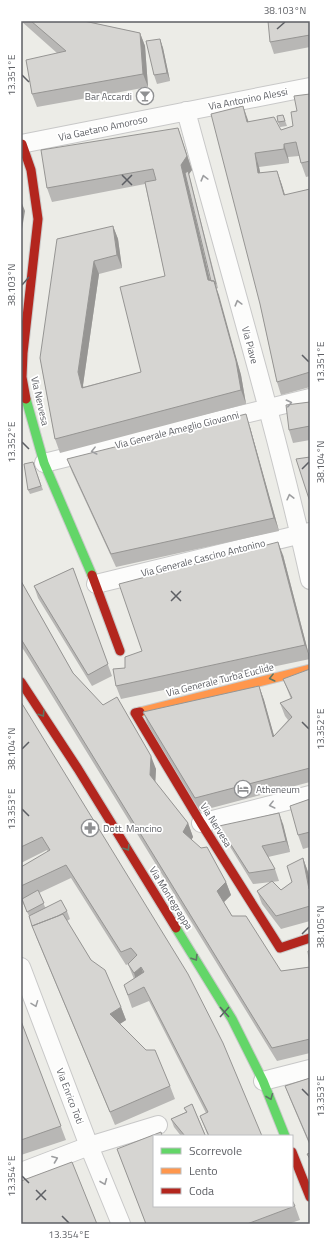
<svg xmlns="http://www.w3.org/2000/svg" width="331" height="1245" font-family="'Titillium Web',sans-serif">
<rect width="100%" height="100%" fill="#ecece7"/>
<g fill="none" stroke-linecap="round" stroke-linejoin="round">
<defs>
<path id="street" d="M 186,111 C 228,267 275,422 310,580
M 21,144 L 310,87
M 44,463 L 310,398
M 96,584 L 310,532
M 201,823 L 310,795
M 21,967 L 89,1146 L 121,1224
M 263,1081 L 310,1069
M 21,1172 L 89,1146 L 158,1125"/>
<path id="fast" d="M 26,399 L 44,463 L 92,575
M 176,928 L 232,1019 L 263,1081 L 285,1136"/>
<path id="slow" d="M 140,712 L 310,669"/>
<path id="jam" d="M 22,144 L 31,170 L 38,219 L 23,353 L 22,377 L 26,399
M 92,575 L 120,651
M 21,682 L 78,769 L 176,928
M 140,712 L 135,713 L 201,823 L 280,948 L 310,938
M 292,1152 L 310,1197"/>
</defs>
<use href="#street" stroke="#c8c8c8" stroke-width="20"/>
<use href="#fast" stroke="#c9c9c9" stroke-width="11"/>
<use href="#slow" stroke="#c9c9c9" stroke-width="11"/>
<use href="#jam" stroke="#c9c9c9" stroke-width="11"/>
<use href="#street" stroke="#fcfcfb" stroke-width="18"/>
<use href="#fast" stroke="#63d668" stroke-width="9"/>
<use href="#slow" stroke="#ff974d" stroke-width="9"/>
<use href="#jam" stroke="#b3261e" stroke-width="9"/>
</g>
<path fill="#b8b7b5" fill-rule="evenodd" d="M 21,21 L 84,21 L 140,33 L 145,46 L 148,87 L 37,107 L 32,94 L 57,53 Z
M 310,21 L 310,47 L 274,54 L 270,42 Z
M 160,39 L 163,48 L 170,81 L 157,84 L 154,75 Z
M 310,94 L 310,176 L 306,177 L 301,163 L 299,156 L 288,157 L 289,163 L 259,167 L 260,173 L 277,171 L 285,195 L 310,189 L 310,387 L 281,395 L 277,382 L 260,304 L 248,122 L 281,130 L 293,126 L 297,111 Z
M 283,115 L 287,126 L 280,127 L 278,122 Z
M 178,128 L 192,170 L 189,174 L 218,288 L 216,289 L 241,375 L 246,404 L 60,453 L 55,439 L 40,358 L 113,226 L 118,239 L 122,268 L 99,274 L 83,385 L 83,387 L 141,372 L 165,276 L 145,184 L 52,202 L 47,188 ZM 186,177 L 211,281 L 210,280 L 186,178 Z
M 310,402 L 310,440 L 293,443 L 289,430 Z
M 250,427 L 279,531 L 116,567 L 72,472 L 67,459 Z
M 33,462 L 43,490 L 30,494 L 28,490 Z
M 283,555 L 310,659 L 121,699 L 116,686 L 125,668 L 142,651 Z
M 73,568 L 112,676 L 92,686 L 38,598 L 34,586 Z
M 21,581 L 73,673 L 156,769 L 155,782 L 188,823 L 193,837 L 191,840 L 226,882 L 231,895 L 224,902 L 232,916 L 281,971 L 310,967 L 310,950 L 310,1053 L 277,1061 L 27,655 L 21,646 Z
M 310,669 L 310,782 L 200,811 L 148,725 L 143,712 L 259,686 L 264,700 L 274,736 L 288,720 L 285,716 L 280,703 L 291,699 L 283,679 Z
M 21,702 L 262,1136 L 208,1136 L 200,1116 L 206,1113 L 149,1001 L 132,1008 L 124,985 L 134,979 L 128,964 L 126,965 L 71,878 L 39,893 L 45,907 L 67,911 L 70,919 L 67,921 L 91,960 L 121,1007 L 126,1020 L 120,1024 L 170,1086 L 175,1099 L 115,1125 L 37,939 L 29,916 L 22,901 L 21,902 L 21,867 L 48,852 L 47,850 L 21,863 Z
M 310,799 L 310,847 L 303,849 L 298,835 Z
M 283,824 L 290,852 L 268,857 L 275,869 L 279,881 L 272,882 L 281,890 L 292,882 L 303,858 L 308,872 L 310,884 L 310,921 L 281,929 L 262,904 L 257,891 L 271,882 L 253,884 L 224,837 L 219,826 Z
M 21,1021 L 66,1140 L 21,1155 Z
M 310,1078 L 310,1146 L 290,1099 L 285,1086 Z
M 192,1104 L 206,1136 L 181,1136 L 174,1127 L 171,1119 L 186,1112 L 184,1108 Z
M 117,1149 L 154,1206 L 295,1206 L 300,1220 L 288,1224 L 146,1224 Z"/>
<path fill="#969593" d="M 140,33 L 145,46 L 148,87 L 143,74 Z
M 160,39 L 163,48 L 170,81 L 167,73 Z
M 243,106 L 248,120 L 252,136 L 247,122 Z
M 178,128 L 192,170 L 189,174 L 218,288 L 189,174 L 186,178 L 213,293 L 208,280 L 181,165 Z
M 284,144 L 288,157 L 289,163 L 284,149 Z
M 255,153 L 259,167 L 263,186 L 258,173 Z
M 277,171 L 282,185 L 289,209 L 284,195 Z
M 21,201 L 25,211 L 21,235 Z
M 113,226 L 118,239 L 122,268 L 117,255 Z
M 94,261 L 99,274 L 83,385 L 86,401 L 82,388 L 78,372 Z
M 214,281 L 219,295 L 241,375 L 246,404 L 241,390 Z
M 246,414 L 250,427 L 279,531 L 274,518 Z
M 278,542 L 283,555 L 310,659 L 305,645 Z
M 259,686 L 264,700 L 278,750 L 273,737 Z
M 151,756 L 156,769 L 155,788 L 150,775 Z
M 279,813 L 283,824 L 290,852 L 286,841 Z
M 188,823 L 193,837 L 188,846 L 183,832 Z
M 303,858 L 308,872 L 310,884 L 310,893 L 309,889 Z
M 226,882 L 231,895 L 222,904 L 217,891 Z
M 141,967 L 146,981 L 138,987 L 134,973 Z
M 121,1007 L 126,1020 L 115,1027 L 110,1014 Z"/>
<path fill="#d6d5d2" stroke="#969593" d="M 31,21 L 84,21 L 140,33 L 143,74 L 32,94 L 26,60 L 66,51 Z
M 268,21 L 310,21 L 310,35 L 270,42 Z
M 160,39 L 167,73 L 154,75 L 146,41 Z
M 310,94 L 310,161 L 301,163 L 296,142 L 284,144 L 284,149 L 255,153 L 258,173 L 277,171 L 284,195 L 310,189 L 310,372 L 277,382 L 260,304 L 211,114 L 243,106 L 247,122 L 274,117 L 281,130 L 293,126 L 291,112 L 297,111 L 294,96 Z
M 283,115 L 285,121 L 278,122 L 277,116 Z
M 178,128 L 187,156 L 181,165 L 208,280 L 214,281 L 236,361 L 241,390 L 55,439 L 40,358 L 57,239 L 113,226 L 117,255 L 94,261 L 78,372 L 82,388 L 141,372 L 120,287 L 165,276 L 145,182 L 156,180 L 153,169 L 47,188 L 41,150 Z
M 188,171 L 216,284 L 215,284 L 214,281 L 211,281 L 185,173 Z
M 310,402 L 310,426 L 289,430 L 286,405 Z
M 246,414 L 274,518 L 111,554 L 67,459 Z
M 310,457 L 310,502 L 296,459 Z
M 33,462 L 41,486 L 28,490 L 24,464 Z
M 278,542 L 305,645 L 116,686 L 113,669 L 125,668 L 125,657 L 142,651 L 119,584 Z
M 73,568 L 108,664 L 88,675 L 34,586 Z
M 21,581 L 73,673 L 103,705 L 117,697 L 151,756 L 150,775 L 188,823 L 183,832 L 201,848 L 207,847 L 226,882 L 217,891 L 232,916 L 246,916 L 281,971 L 310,967 L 308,951 L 310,950 L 310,1039 L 272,1048 L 21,639 Z
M 310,669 L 310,768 L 195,798 L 143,712 L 259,686 L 273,737 L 292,717 L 280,703 L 292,698 L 283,679 Z
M 21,702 L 188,974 L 223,1043 L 262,1136 L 209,1136 L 200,1116 L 208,1112 L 144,987 L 128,995 L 124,985 L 144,972 L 141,967 L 134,973 L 128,964 L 137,955 L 131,948 L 121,952 L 66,865 L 21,886 L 21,867 L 50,850 L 42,837 L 21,847 Z
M 310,799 L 310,832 L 298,835 L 290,806 Z
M 279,813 L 286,841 L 262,846 L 275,869 L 249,873 L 219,826 Z
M 303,858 L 309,889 L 310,889 L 310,906 L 276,916 L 257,891 L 272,881 L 281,890 L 292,882 L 287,866 Z
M 38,890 L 44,903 L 27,912 L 22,899 Z
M 61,900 L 67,911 L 58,916 L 32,926 L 29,916 Z
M 63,914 L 91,960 L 105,970 L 121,1007 L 110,1014 L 146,1050 L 155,1050 L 170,1086 L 110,1112 L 32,926 Z
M 21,1021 L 61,1126 L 21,1140 Z
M 310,1078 L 310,1144 L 285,1086 Z
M 192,1104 L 205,1135 L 202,1136 L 185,1136 L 171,1119 L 187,1112 L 184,1108 Z
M 161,1132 L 162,1136 L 154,1136 L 154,1206 L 292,1206 L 292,1200 L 295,1206 L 247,1224 L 146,1224 L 117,1149 Z
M 310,1153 L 310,1159 L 307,1154 Z
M 72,1162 L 97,1224 L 21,1224 L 21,1181 Z"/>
<defs><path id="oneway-chevron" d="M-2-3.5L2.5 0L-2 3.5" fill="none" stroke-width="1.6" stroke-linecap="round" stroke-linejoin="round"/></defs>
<g stroke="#9d9ea0">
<use href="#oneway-chevron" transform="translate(204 178) rotate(-105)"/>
<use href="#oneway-chevron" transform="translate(238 303) rotate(-105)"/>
<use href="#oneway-chevron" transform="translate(289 403) rotate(-13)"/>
<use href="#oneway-chevron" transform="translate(94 451) rotate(166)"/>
<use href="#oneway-chevron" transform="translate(290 497) rotate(-104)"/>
<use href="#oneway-chevron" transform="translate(272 805) rotate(166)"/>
<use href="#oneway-chevron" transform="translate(35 1004) rotate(69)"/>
<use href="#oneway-chevron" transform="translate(55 1159) rotate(-21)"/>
<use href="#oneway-chevron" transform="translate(104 1182) rotate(68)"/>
</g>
<g stroke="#5e7765">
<use href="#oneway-chevron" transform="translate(272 678) rotate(166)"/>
<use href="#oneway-chevron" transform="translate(42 714) rotate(57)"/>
<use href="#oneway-chevron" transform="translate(127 848) rotate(58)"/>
<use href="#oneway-chevron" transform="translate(195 958) rotate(58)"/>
<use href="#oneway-chevron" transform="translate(270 1097) rotate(68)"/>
</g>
<path fill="none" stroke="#5d5f64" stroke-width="1.5" d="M 277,29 L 285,22M 22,75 L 29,82M 122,175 L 132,185M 122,185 L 132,175M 22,285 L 29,277M 302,355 L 309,362M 22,442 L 29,449M 302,469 L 309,462M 171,591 L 181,601M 171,601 L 181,591M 302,722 L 309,729M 22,749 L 29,742M 22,809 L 29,816M 302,934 L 309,927M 220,1007 L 229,1017M 220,1017 L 229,1007M 302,1089 L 309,1096M 22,1176 L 29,1183M 36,1190 L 46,1200M 36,1200 L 46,1190M 62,1216 L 69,1223"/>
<defs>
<symbol id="bar-ring" viewBox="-11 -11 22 22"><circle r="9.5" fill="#fff" stroke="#8f9092" stroke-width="1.5"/><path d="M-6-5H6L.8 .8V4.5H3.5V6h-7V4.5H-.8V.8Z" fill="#8f9092"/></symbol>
<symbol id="hotel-ring" viewBox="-11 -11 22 22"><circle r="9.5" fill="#fff" stroke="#8f9092" stroke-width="1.5"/><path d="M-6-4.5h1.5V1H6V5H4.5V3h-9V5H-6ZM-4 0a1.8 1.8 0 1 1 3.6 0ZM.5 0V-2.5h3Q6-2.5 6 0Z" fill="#8f9092"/></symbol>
<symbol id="pharmacy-ring" viewBox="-11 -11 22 22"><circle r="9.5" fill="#fff" stroke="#8f9092" stroke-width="1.5"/><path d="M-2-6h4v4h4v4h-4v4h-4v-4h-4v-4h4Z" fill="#8f9092"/></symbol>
</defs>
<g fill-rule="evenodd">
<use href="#bar-ring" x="135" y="86" width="20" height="20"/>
<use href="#hotel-ring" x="233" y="779" width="20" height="20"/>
<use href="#pharmacy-ring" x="80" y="818" width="20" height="20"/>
</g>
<g text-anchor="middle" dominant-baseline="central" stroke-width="3.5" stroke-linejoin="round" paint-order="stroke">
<g font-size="10" fill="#5d5f64" stroke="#fff" text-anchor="start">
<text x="132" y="96" text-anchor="end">Bar Accardi</text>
<text x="256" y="789">Atheneum</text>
<text x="103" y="828">Dott. Mancino</text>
</g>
<g font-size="10" fill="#5d5f64" stroke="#fff">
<text transform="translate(248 99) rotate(-11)">Via Antonino Alessi</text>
<text transform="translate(103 128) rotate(-12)">Via Gaetano Amoroso</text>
<text transform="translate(250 345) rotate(75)">Via Piave</text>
<text transform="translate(40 401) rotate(77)">Via Nervesa</text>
<text transform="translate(177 430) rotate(-14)">Via Generale Ameglio Giovanni</text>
<text transform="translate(203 558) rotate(-14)">Via Generale Cascino Antonino</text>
<text transform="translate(220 680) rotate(-14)">Via Generale Turba Euclide</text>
<text transform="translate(216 825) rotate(58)">Via Nervesa</text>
<text transform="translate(171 898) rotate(58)">Via Montegrappa</text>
<text transform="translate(70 1096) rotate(69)">Via Enrico Toti</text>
</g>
</g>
<rect width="331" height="1245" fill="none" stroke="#ffffff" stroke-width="44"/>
<rect x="153" y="1135" width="140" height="72" fill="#ffffff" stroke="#bebfc1"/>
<rect x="161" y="1148" width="20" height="6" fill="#63d668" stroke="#bebfc1"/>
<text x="189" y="1155" font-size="12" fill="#5d5f64">Scorrevole</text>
<rect x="161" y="1168" width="20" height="6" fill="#ff974d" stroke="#bebfc1"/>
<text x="189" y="1175" font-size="12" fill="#5d5f64">Lento</text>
<rect x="161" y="1188" width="20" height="6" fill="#b3261e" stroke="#bebfc1"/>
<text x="189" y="1195" font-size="12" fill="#5d5f64">Coda</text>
<rect x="22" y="22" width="287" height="1201" fill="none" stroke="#5d5f64" stroke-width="1.5"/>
<g font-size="10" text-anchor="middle" fill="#5d5f64">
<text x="285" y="14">38.103°N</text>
<text transform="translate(11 75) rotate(-90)" y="4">13.351°E</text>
<text transform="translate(11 285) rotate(-90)" y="4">38.103°N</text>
<text transform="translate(320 362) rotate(-90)" y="4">13.351°E</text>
<text transform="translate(11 442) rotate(-90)" y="4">13.352°E</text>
<text transform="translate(320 462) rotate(-90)" y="4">38.104°N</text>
<text transform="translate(320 729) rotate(-90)" y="4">13.352°E</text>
<text transform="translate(11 749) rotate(-90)" y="4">38.104°N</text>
<text transform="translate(11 809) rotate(-90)" y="4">13.353°E</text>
<text transform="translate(320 927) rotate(-90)" y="4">38.105°N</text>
<text transform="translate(320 1096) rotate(-90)" y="4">13.353°E</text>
<text transform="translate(11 1176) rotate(-90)" y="4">13.354°E</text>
<text x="69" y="1238">13.354°E</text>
</g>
</svg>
